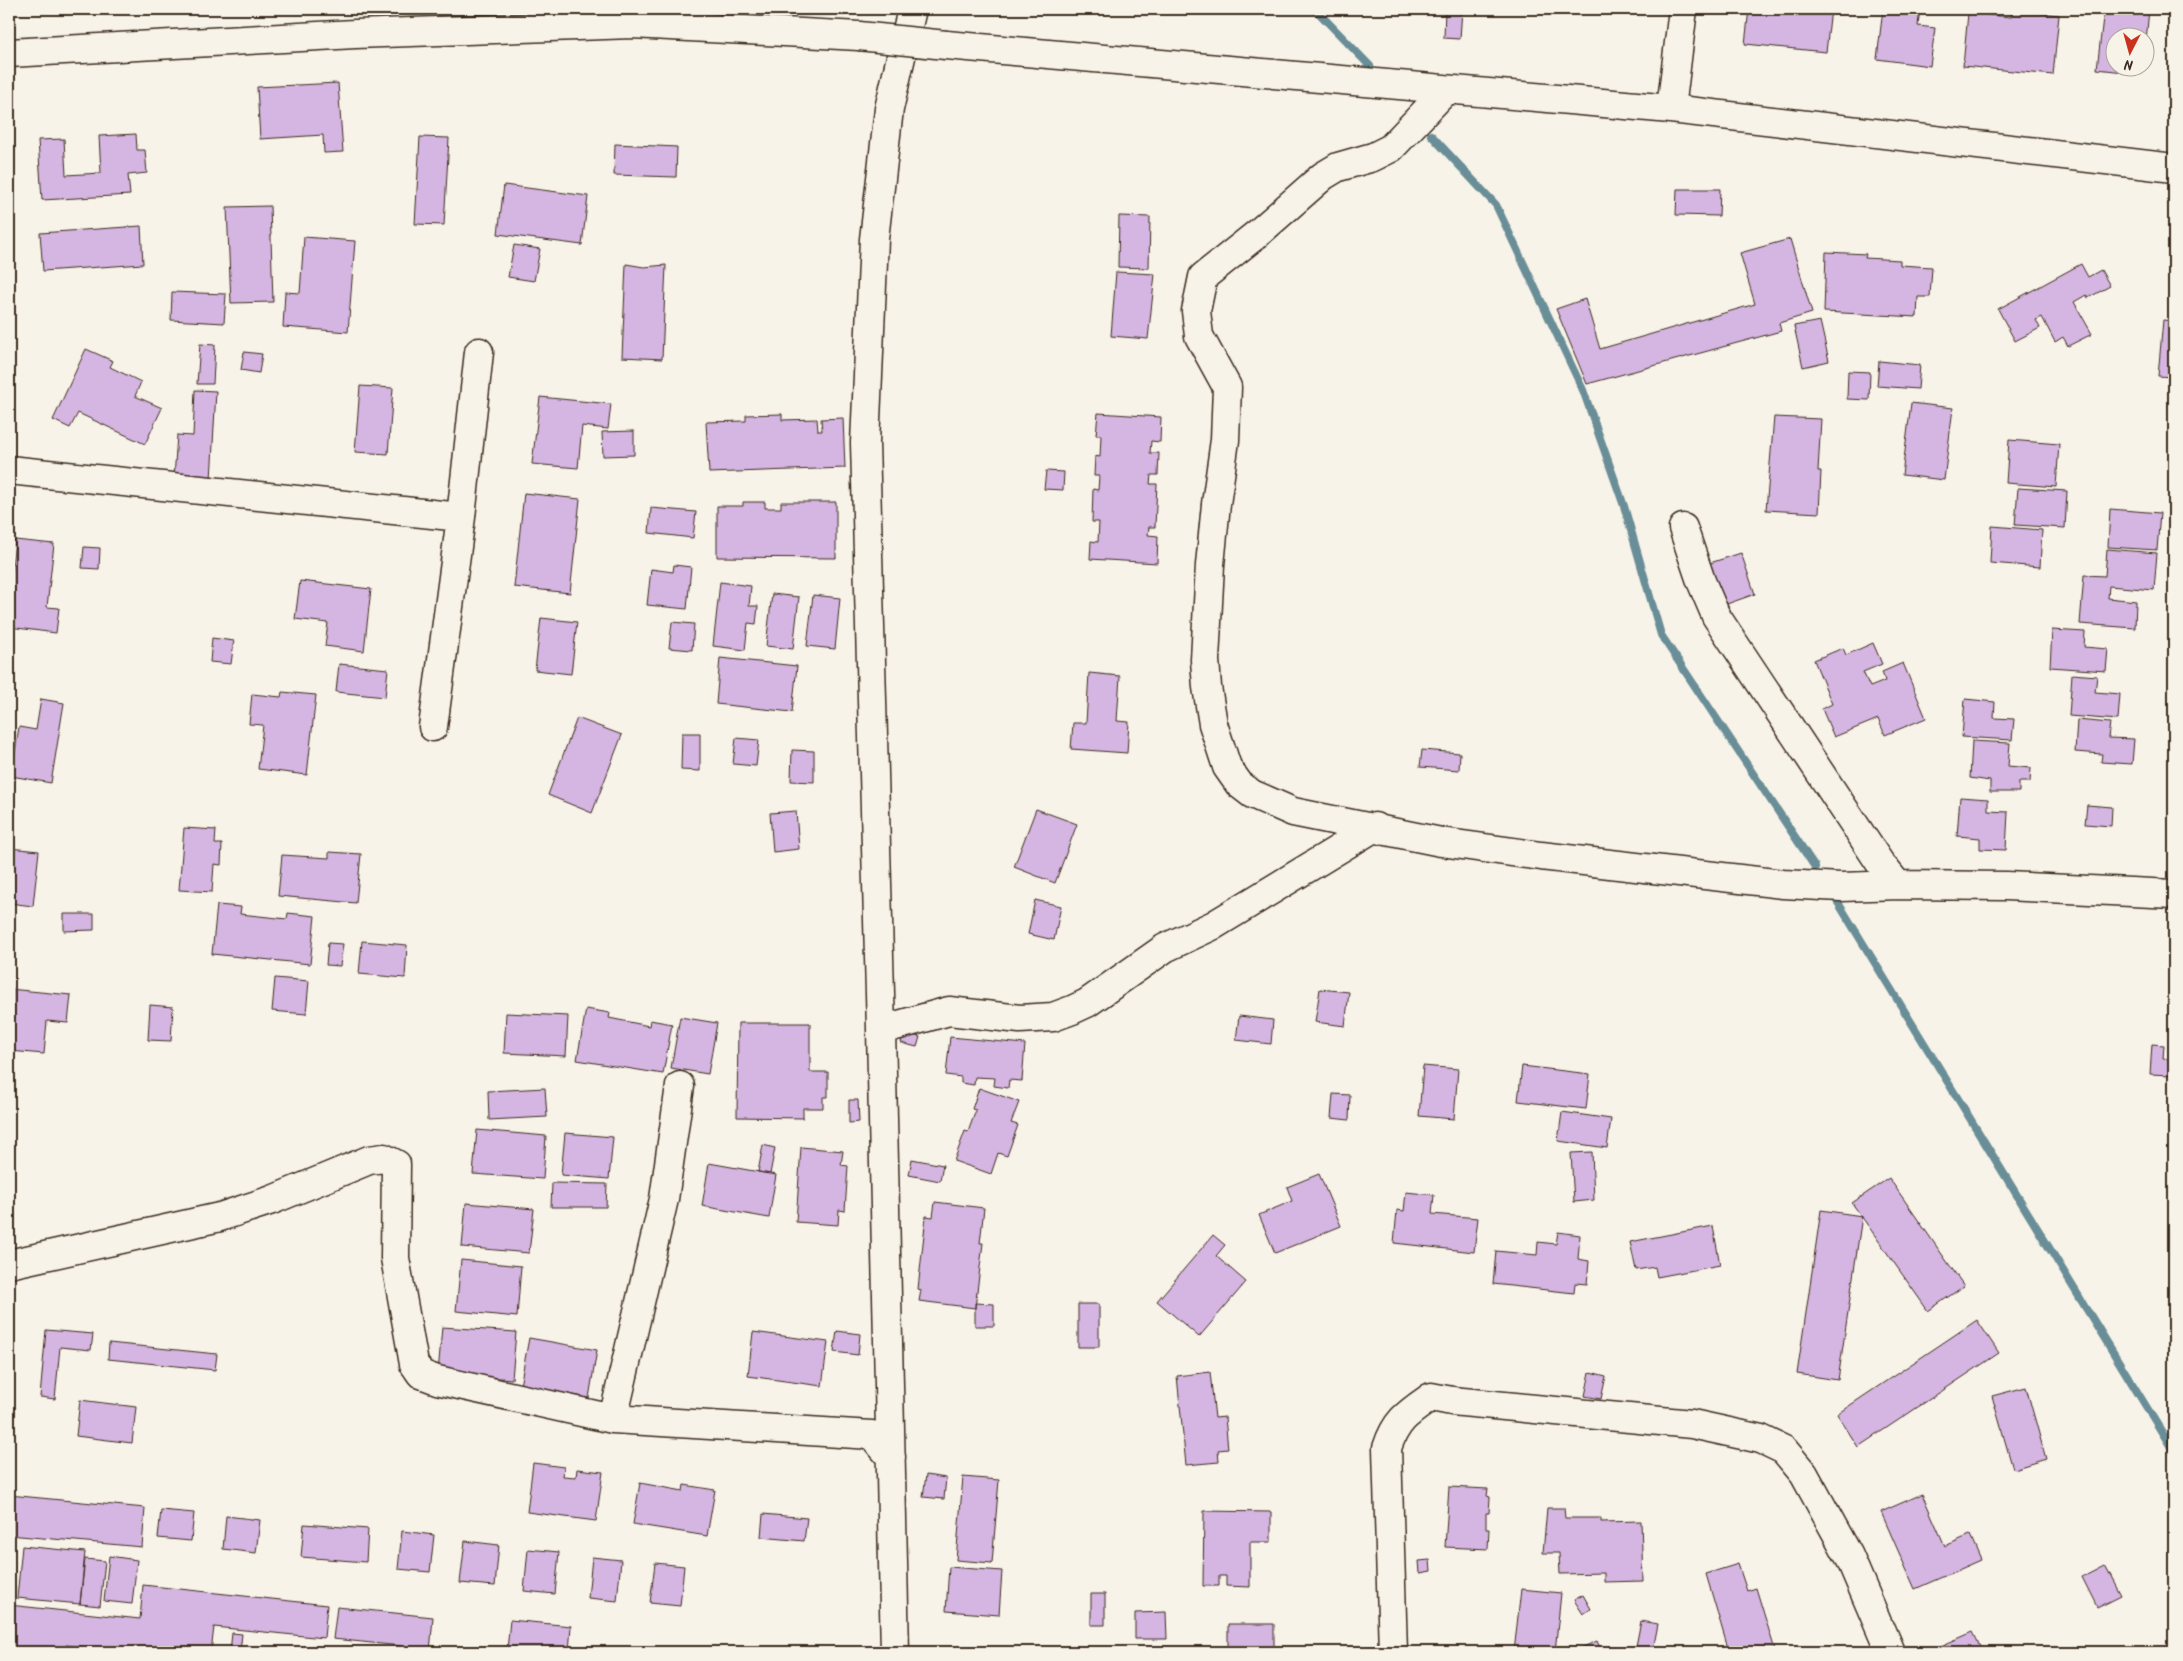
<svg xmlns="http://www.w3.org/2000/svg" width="2183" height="1661" font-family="Kalam,sans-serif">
<rect width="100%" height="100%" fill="#f7f3e8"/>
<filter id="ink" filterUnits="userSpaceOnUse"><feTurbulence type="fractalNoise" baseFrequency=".02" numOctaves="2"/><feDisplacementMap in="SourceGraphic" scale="10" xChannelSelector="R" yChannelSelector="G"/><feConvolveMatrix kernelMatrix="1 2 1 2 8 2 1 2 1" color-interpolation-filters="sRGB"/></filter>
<g filter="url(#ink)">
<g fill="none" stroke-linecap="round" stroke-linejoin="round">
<path stroke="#698e98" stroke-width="8" d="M 1315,9 L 1370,66
M 1431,135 L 1496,205 L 1583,390 L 1624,506 L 1661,635 L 1815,867
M 1834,896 L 2174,1452"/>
</g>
<path fill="#d5b5e2" stroke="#3b2a1e" d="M 1445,9 L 1462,9 L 1460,39 L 1444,38 Z
M 1749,9 L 1831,9 L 1826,52 L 1745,44 Z
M 1883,9 L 1920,9 L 1918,26 L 1935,28 L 1930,66 L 1877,59 Z
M 2104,9 L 2149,9 L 2146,42 L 2146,38 L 2116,38 L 2116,68 L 2143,68 L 2142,74 L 2097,69 Z
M 2011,10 L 2059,15 L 2053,75 L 1963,66 L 1968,13 L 2011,17 Z
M 338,83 L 343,152 L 324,153 L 323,135 L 260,139 L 257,87 Z
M 136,134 L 137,150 L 145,150 L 147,173 L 128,175 L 130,195 L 42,200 L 38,140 L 64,139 L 66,175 L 101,173 L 99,136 Z
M 420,137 L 449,138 L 444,225 L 415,224 Z
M 615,144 L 677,147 L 676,177 L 614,175 Z
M 504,185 L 588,196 L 582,245 L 498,234 Z
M 1677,189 L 1720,189 L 1719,216 L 1676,215 Z
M 270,206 L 273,302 L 231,303 L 227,207 Z
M 1119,216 L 1150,217 L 1149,268 L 1118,267 Z
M 141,226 L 143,264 L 43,271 L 40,233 Z
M 304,237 L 355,241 L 348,332 L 283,327 L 285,292 L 300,293 Z
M 1790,239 L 1812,313 L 1779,323 L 1781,331 L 1587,384 L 1556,309 L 1585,299 L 1600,349 L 1755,304 L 1740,253 Z
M 514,245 L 540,249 L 534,281 L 508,277 Z
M 1826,252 L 1866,254 L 1865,258 L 1900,260 L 1900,265 L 1932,267 L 1930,297 L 1918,297 L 1917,317 L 1824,312 Z
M 626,264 L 644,267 L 666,265 L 662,359 L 622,357 Z
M 2081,264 L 2088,277 L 2101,270 L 2110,286 L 2088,298 L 2086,295 L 2074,302 L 2092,334 L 2068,346 L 2063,337 L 2055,342 L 2042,317 L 2036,320 L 2040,328 L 2015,341 L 1998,309 Z
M 1116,272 L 1155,274 L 1148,339 L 1111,336 Z
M 172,292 L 226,294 L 224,323 L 171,320 Z
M 2163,320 L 2174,321 L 2171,377 L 2158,376 Z
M 1820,321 L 1829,361 L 1803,367 L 1794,326 Z
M 200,344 L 215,345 L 213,384 L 197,384 Z
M 86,349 L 113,361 L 110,367 L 141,382 L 135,396 L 162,408 L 145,444 L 78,413 L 70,428 L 53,420 Z
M 244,352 L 262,354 L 259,373 L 241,370 Z
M 1879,361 L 1920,365 L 1918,389 L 1877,386 Z
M 1848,371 L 1870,372 L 1869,400 L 1847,399 Z
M 360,386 L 393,388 L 388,454 L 355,452 Z
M 195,390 L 216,391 L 211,480 L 174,478 L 177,435 L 193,436 Z
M 540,397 L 611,404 L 608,429 L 582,426 L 578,468 L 532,464 Z
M 1911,403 L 1953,408 L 1944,480 L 1902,475 Z
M 1098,413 L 1161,417 L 1160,442 L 1151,441 L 1150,453 L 1159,453 L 1158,475 L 1151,475 L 1150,484 L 1157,484 L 1155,527 L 1149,527 L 1148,535 L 1158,536 L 1157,563 L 1090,559 L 1091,541 L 1098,542 L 1099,522 L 1092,522 L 1093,489 L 1098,490 L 1099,476 L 1094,476 L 1095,456 L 1100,457 L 1101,435 L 1096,435 Z
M 782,414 L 782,420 L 817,419 L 818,431 L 822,431 L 821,419 L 843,418 L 845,468 L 709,473 L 706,422 L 746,421 L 746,415 Z
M 1774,417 L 1821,419 L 1818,471 L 1821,471 L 1819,513 L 1766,510 Z
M 634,431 L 634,455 L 603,456 L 602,432 Z
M 2009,440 L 2059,444 L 2056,487 L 2006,483 Z
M 1046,471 L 1064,472 L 1063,490 L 1044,489 Z
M 2018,488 L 2067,491 L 2065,528 L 2015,525 Z
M 524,493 L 580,499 L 570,593 L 514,587 Z
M 743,502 L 765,502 L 765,508 L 781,508 L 781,502 L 836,502 L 836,558 L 717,557 L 717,506 L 743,506 Z
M 651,508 L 696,512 L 693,538 L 649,533 Z
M 2110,509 L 2160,513 L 2157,550 L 2108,547 Z
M 1992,526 L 2042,530 L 2040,567 L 1990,563 Z
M 15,540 L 54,544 L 47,607 L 59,608 L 56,633 L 9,627 L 9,596 Z
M 84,547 L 100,548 L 99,569 L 82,568 Z
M 2107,549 L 2157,553 L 2154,590 L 2109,586 L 2108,598 L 2136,601 L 2135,628 L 2080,624 L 2084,575 L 2105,576 Z
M 1741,553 L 1755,594 L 1724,605 L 1710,563 Z
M 674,565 L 691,567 L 687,609 L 647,605 L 651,569 L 673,572 Z
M 300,581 L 371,589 L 364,651 L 325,646 L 328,623 L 295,619 Z
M 720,582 L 751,586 L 749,606 L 758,606 L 756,624 L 748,623 L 745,650 L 713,646 Z
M 772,594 L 799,597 L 793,649 L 766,646 Z
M 813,595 L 840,598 L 835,649 L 807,646 Z
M 541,618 L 577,622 L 571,674 L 535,670 Z
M 672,622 L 694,624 L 692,650 L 669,648 Z
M 2052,630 L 2085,632 L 2084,647 L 2108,649 L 2106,671 L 2050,667 Z
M 212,638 L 234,641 L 231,664 L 210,662 Z
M 1873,643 L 1882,664 L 1863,672 L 1870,687 L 1885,681 L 1882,672 L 1903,663 L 1926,718 L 1885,735 L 1878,719 L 1834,737 L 1822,709 L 1832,704 L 1814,660 L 1843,648 L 1846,655 Z
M 720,658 L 797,666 L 792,712 L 716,704 Z
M 339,664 L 388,669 L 385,697 L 336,692 Z
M 1089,673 L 1120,676 L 1117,721 L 1129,722 L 1127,753 L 1071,749 L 1073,723 L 1086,723 Z
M 2072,674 L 2097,676 L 2095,692 L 2120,694 L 2118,720 L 2069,716 Z
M 282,692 L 316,695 L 307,775 L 258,769 L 263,725 L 249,724 L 252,694 L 281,697 Z
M 41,699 L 64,703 L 51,783 L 11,776 L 19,727 L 36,730 Z
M 1965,699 L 1995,702 L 1994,718 L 2014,719 L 2012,740 L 1962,737 Z
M 577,718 L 622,735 L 592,813 L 548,795 Z
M 2077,720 L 2110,723 L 2108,738 L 2134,739 L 2132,764 L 2101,762 L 2102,754 L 2075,752 Z
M 682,733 L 700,733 L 700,771 L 681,770 Z
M 736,738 L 759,740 L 756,766 L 733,764 Z
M 1972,741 L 2010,743 L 2008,766 L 2031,768 L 2030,782 L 2019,782 L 2019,792 L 1990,792 L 1990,781 L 1970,778 Z
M 792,750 L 814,751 L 814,782 L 791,781 Z
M 1422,750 L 1460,753 L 1459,770 L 1420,767 Z
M 1960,797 L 1988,799 L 1988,811 L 2008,812 L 2006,850 L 1980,849 L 1980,838 L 1957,836 Z
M 2087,805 L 2112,807 L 2111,826 L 2085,824 Z
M 1036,809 L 1077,824 L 1055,883 L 1014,867 Z
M 796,811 L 799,849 L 773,852 L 770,813 Z
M 184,828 L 216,830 L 215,844 L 222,844 L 221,865 L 214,864 L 212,892 L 179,890 Z
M 9,848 L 39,851 L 33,906 L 9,903 Z
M 329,852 L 361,854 L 356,903 L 278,896 L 282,855 L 329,858 Z
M 1035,900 L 1061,906 L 1054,940 L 1028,934 Z
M 217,905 L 241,907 L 240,914 L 287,919 L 288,913 L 315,916 L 310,964 L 212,954 Z
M 64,914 L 94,914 L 94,930 L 64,931 Z
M 362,941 L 407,945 L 405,978 L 359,974 Z
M 328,943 L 343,944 L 340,966 L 326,965 Z
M 275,978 L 309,981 L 306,1014 L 272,1011 Z
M 9,989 L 71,995 L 68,1023 L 47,1021 L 44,1054 L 9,1051 Z
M 1320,989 L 1349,992 L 1345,1026 L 1315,1022 Z
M 150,1005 L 173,1007 L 171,1041 L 148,1040 Z
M 586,1009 L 610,1013 L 609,1018 L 649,1026 L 650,1020 L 672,1024 L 663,1074 L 577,1060 Z
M 506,1013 L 568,1016 L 566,1056 L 504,1053 Z
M 1239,1016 L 1273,1020 L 1271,1044 L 1236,1040 Z
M 680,1017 L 717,1023 L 708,1074 L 671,1068 Z
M 738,1023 L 810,1023 L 810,1072 L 828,1072 L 828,1097 L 823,1097 L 823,1108 L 803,1108 L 803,1118 L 737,1117 Z
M 904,1033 L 920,1037 L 917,1047 L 901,1043 Z
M 950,1037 L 1025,1044 L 1022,1081 L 1009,1080 L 1008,1088 L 994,1086 L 995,1078 L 975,1077 L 974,1085 L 961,1083 L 961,1077 L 946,1075 Z
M 2152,1044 L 2164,1045 L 2163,1059 L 2171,1060 L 2170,1075 L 2150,1074 Z
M 1423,1066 L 1458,1069 L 1454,1119 L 1419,1116 Z
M 1522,1066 L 1590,1074 L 1586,1109 L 1518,1101 Z
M 545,1088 L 547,1117 L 489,1120 L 488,1091 Z
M 979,1088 L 1019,1102 L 1011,1123 L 1018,1125 L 1007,1156 L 998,1153 L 991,1174 L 954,1161 L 965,1131 L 968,1132 L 976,1110 L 972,1109 Z
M 1333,1094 L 1350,1095 L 1349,1120 L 1331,1118 Z
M 849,1100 L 858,1100 L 859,1122 L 849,1123 Z
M 1562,1112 L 1611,1119 L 1607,1148 L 1558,1141 Z
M 477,1130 L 546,1136 L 543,1179 L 473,1174 Z
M 565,1133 L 613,1137 L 609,1179 L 561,1175 Z
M 763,1145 L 775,1148 L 770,1174 L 758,1172 Z
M 801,1147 L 843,1151 L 841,1165 L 848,1166 L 845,1211 L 839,1210 L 838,1225 L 796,1222 Z
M 1592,1152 L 1594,1200 L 1574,1202 L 1571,1153 Z
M 912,1159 L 943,1165 L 940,1181 L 909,1175 Z
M 709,1163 L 776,1175 L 769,1218 L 702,1206 Z
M 1319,1174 L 1341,1226 L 1275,1253 L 1259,1215 L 1292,1201 L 1287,1187 Z
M 1889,1178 L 1964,1286 L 1928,1311 L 1852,1203 Z
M 552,1183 L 607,1184 L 606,1207 L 551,1207 Z
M 1406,1192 L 1434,1195 L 1432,1214 L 1478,1218 L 1474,1252 L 1394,1243 L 1397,1210 L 1404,1211 Z
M 935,1202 L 984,1208 L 980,1243 L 983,1243 L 975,1308 L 919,1301 L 921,1290 L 918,1289 L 926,1216 L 933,1217 Z
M 466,1203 L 534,1209 L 529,1253 L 462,1247 Z
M 1821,1210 L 1862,1216 L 1838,1380 L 1797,1374 Z
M 1713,1226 L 1720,1265 L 1657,1277 L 1655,1267 L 1636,1270 L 1630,1242 Z
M 1558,1232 L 1580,1235 L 1578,1259 L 1589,1261 L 1587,1284 L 1575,1283 L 1574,1293 L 1493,1284 L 1496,1251 L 1537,1255 L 1538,1242 L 1556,1244 Z
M 1213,1235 L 1225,1245 L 1216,1256 L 1246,1282 L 1199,1337 L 1157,1301 Z
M 461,1260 L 521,1266 L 517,1317 L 456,1311 Z
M 975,1303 L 994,1304 L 994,1326 L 975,1326 Z
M 1078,1304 L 1099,1304 L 1099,1347 L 1078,1347 Z
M 1977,1320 L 1999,1353 L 1858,1447 L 1837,1414 Z
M 442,1327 L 516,1332 L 512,1379 L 438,1373 Z
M 46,1330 L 93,1334 L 91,1350 L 60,1347 L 55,1399 L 40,1397 Z
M 837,1331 L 860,1334 L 858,1355 L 834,1352 Z
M 753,1332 L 828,1342 L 822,1386 L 748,1376 Z
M 529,1338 L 597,1350 L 589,1398 L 520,1386 Z
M 109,1343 L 217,1354 L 215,1370 L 108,1359 Z
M 1210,1372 L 1215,1418 L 1225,1417 L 1228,1449 L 1218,1450 L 1219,1462 L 1186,1465 L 1177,1376 Z
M 1590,1372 L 1606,1376 L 1601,1399 L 1585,1396 Z
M 2026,1387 L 2046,1459 L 2013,1469 L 1992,1396 Z
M 80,1400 L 136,1407 L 132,1443 L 76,1436 Z
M 533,1463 L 564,1467 L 563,1476 L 576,1477 L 577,1469 L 603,1472 L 596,1521 L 527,1512 Z
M 926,1475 L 946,1478 L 944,1499 L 923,1497 Z
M 963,1477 L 999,1480 L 992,1563 L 956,1560 Z
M 640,1483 L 683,1491 L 684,1485 L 715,1490 L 707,1536 L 633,1524 Z
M 1449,1487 L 1488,1489 L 1487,1496 L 1490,1497 L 1489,1513 L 1486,1513 L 1486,1529 L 1489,1529 L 1488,1549 L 1445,1547 Z
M 1922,1494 L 1945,1546 L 1970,1535 L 1981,1560 L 1915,1589 L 1881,1512 Z
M 9,1495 L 145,1508 L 142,1547 L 9,1535 Z
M 1547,1508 L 1564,1508 L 1565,1518 L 1601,1518 L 1601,1522 L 1641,1521 L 1643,1581 L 1604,1582 L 1604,1573 L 1560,1574 L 1559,1553 L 1543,1553 Z
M 161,1510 L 194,1513 L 191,1541 L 158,1538 Z
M 1204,1511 L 1271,1512 L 1271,1542 L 1250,1542 L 1250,1587 L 1226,1586 L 1226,1576 L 1219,1576 L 1219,1586 L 1203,1586 Z
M 763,1514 L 807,1518 L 804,1541 L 761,1537 Z
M 226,1516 L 260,1520 L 256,1553 L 223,1549 Z
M 304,1524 L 368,1529 L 366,1562 L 301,1557 Z
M 402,1531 L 434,1535 L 430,1572 L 398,1569 Z
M 465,1541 L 499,1545 L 495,1586 L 460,1583 Z
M 22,1546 L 85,1552 L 80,1604 L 17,1598 Z
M 528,1549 L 559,1552 L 555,1594 L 524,1591 Z
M 109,1556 L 137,1560 L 132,1604 L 104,1601 Z
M 592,1557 L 621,1560 L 617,1601 L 588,1598 Z
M 85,1559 L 105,1561 L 100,1606 L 80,1604 Z
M 1430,1560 L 1431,1571 L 1420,1573 L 1419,1561 Z
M 655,1563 L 684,1566 L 680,1606 L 650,1603 Z
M 1738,1564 L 1747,1591 L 1756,1588 L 1775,1650 L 1769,1652 L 1729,1652 L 1706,1574 Z
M 2105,1565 L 2121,1595 L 2097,1607 L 2082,1577 Z
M 949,1567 L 1002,1571 L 999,1615 L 946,1611 Z
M 143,1585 L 327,1605 L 324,1638 L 214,1627 L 211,1652 L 139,1652 L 66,1645 L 66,1652 L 9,1652 L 9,1605 L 140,1619 Z
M 1521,1589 L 1561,1593 L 1555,1652 L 1514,1652 Z
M 1091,1594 L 1105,1594 L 1105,1625 L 1091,1625 Z
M 1583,1595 L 1591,1609 L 1583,1614 L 1574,1600 Z
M 337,1607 L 433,1617 L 430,1652 L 401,1652 L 401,1646 L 333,1639 Z
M 1166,1612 L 1167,1639 L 1135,1639 L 1135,1613 Z
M 510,1620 L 571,1626 L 569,1652 L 507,1650 Z
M 1641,1621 L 1658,1624 L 1653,1650 L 1636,1646 Z
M 1228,1624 L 1274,1624 L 1274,1652 L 1228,1652 Z
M 1973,1632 L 1983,1652 L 1927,1652 Z
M 232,1633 L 242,1634 L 240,1652 L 230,1652 Z
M 1597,1641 L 1602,1652 L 1583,1652 L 1581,1648 Z
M 1567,1646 L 1578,1648 L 1577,1652 L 1566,1652 Z"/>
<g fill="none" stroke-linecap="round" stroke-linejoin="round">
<defs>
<path id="minor" d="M 946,45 L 1671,109 L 2174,168
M 9,53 L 355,34 L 632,24 L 859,36
M 1446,90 L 1391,148 L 1373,157 L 1338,167 L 1323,176 L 1257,234 L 1203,277 L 1196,311 L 1199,336 L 1227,387 L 1225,440 L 1216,504 L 1210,565 L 1205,660 L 1207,687 L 1213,724 L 1227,767 L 1239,784 L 1252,794 L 1293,812 L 1441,842 L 1541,856 L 1783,884 L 1841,887 L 1898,885 L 2006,886 L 2174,894
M 1671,109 L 1683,9
M 9,470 L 461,517
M 1683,528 L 1701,581 L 1716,616 L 1880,863 L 1898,885
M 433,727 L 461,517 L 479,352
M 881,1030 L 949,1011 L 1020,1019 L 1053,1017 L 1072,1010 L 1087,1003 L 1165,948 L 1214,925 L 1375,827
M 9,1264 L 220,1217 L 272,1200 L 369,1160 L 384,1158 L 396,1164 L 395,1258 L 414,1364 L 421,1374 L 437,1380 L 613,1419 L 872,1435 L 891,1457
M 613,1419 L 664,1199 L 680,1086
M 895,1652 L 881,1030 L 865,443 L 874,239 L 889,109 L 912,9
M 1393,1652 L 1387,1448 C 1396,1420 1408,1413 1431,1397 L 1452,1401 L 1692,1424 L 1761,1439 L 1784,1450 L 1804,1474 L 1849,1556 L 1890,1652"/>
</defs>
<use href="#minor" stroke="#3b2a1e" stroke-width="31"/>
<use href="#minor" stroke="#f7f3e8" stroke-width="28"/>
<defs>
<path id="minor-bridge" d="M 859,36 L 946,45"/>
</defs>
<use href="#minor-bridge" stroke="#3b2a1e" stroke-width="31" stroke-linecap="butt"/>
<use href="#minor-bridge" stroke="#f7f3e8" stroke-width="28"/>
</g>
</g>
<rect width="2183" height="1661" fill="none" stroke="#f7f3e8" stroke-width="30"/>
<rect x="15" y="15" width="2153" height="1631" fill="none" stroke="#3b2a1e" stroke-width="2" filter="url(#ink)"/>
<g transform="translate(2130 52) rotate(186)"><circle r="24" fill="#f7f3e8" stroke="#aca397"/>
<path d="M0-4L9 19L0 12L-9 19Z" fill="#c8321e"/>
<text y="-8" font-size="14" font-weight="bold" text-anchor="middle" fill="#3b2a1e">N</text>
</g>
</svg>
